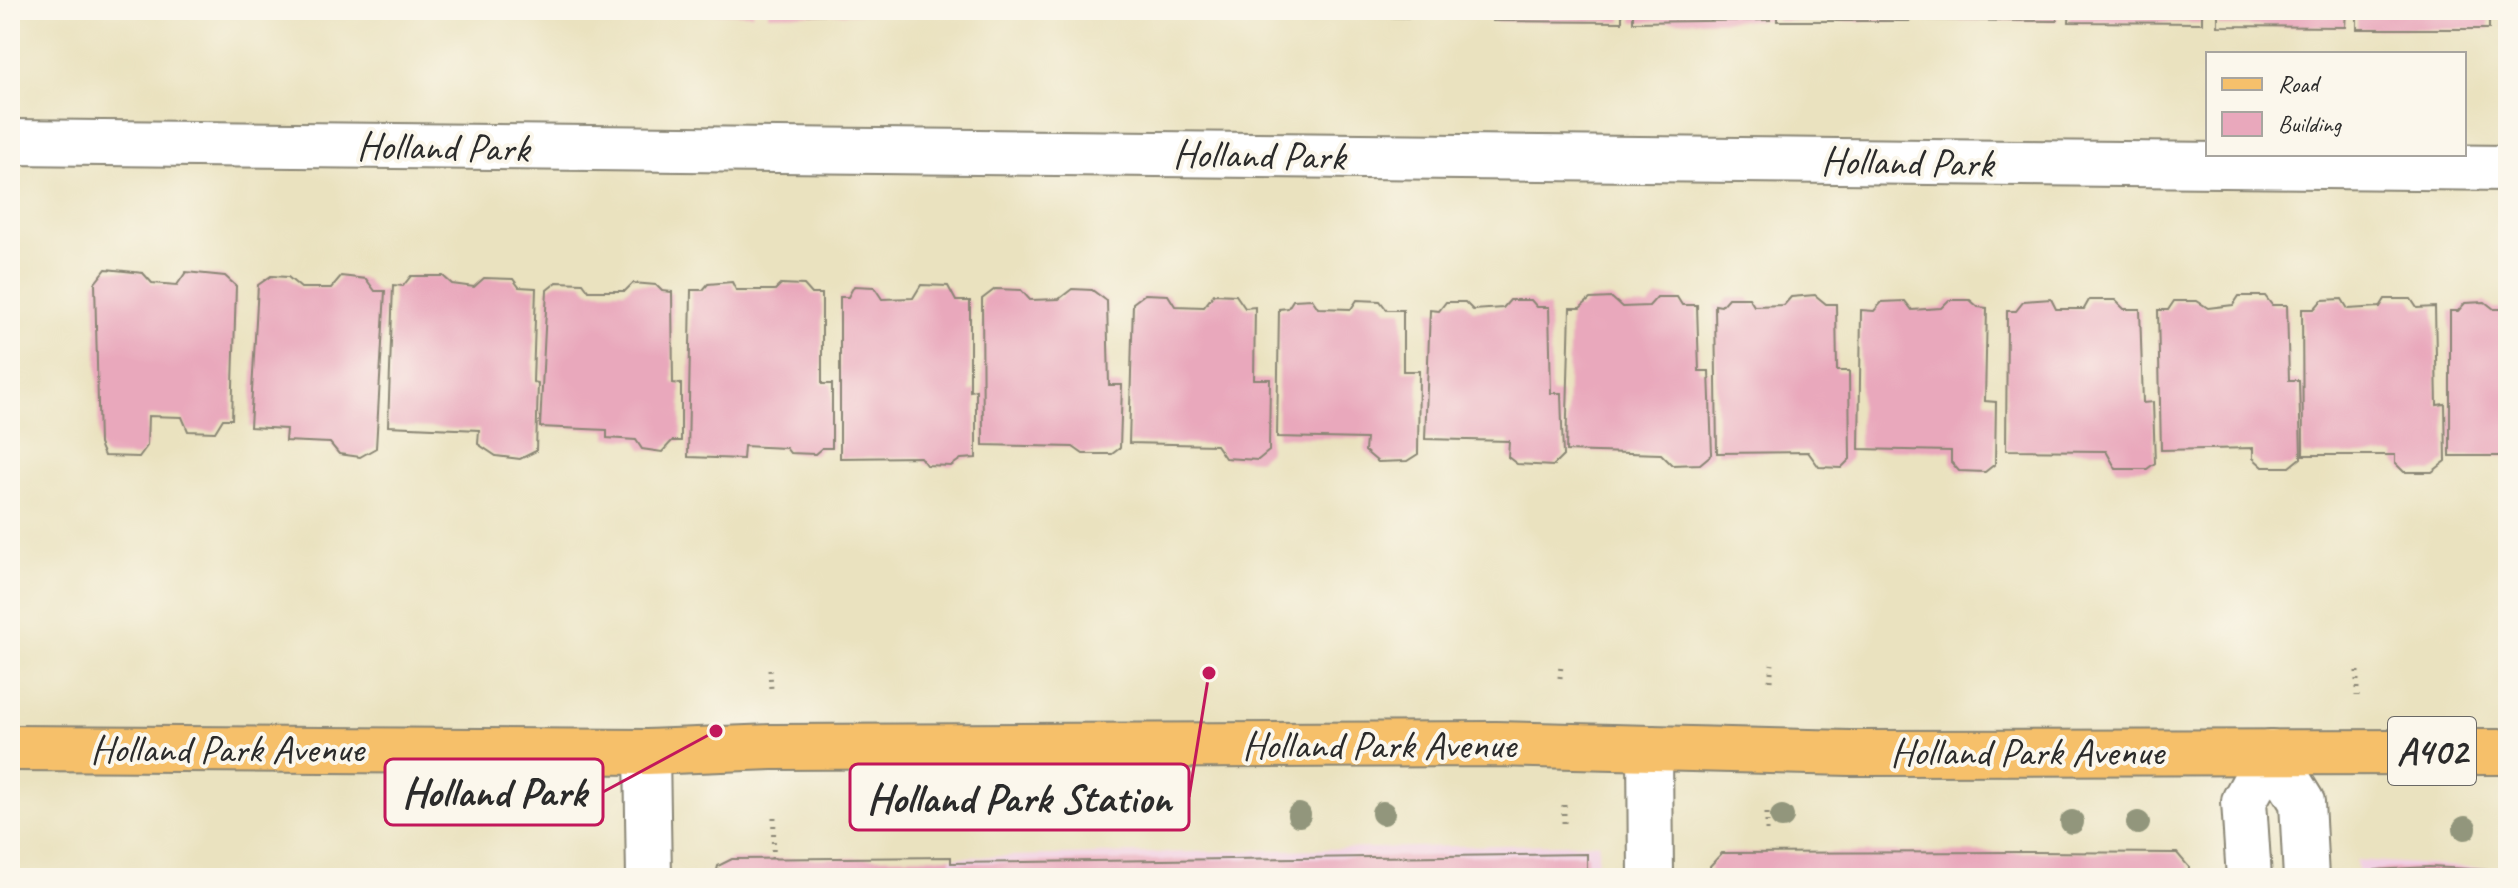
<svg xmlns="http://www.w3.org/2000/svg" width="2518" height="888" font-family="Caveat,sans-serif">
<rect width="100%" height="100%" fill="#fbf7ec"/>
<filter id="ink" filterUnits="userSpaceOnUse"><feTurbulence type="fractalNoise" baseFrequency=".0125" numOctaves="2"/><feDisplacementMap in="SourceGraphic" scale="16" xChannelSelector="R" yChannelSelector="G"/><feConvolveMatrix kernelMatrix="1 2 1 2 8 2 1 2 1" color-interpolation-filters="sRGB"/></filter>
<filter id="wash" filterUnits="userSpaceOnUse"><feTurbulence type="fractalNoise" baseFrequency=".006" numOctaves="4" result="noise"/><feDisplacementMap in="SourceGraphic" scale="32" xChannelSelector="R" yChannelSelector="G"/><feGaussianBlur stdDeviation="1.8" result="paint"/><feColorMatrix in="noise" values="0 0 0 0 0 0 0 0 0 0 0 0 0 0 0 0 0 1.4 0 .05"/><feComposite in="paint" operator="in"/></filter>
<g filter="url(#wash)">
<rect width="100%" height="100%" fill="#eae2bf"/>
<path fill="#f1d0e3" d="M 1599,843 L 1596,878 L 869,878 L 869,859 Z
M 2356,860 L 2508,870 L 2508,878 L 2358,878 Z"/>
<g id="blocks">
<path fill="#e9a8bc" d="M 692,10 L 753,10 L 753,14 L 692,13 Z
M 768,10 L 904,10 L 904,13 L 768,15 Z
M 1276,10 L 1332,10 L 1332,14 L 1276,13 Z
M 1346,10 L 1480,10 L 1480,18 L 1346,17 Z
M 1493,10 L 1622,10 L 1622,22 L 1493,21 Z
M 1633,10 L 1769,10 L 1770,20 L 1633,22 Z
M 1777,10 L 1910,10 L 1910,21 L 1777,21 Z
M 1920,10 L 2058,10 L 2057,21 L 1920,20 Z
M 2070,10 L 2202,10 L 2202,23 L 2069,22 Z
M 2218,10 L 2346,10 L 2345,27 L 2218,26 Z
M 2357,10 L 2489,10 L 2489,29 L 2357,29 Z
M 2502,10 L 2508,10 L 2508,27 L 2502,26 Z
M 106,269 L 143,273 L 152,283 L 177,285 L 186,272 L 225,276 L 236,286 L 232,419 L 223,419 L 215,432 L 188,431 L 182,417 L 148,416 L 147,446 L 139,457 L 104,456 L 99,444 L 95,283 Z
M 271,276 L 288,277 L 301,288 L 331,288 L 341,276 L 366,279 L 375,291 L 385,291 L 376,448 L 360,457 L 339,454 L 330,443 L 285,441 L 286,429 L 250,427 L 258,285 Z
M 411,276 L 443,276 L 452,284 L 474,287 L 484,278 L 513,279 L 519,287 L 536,288 L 533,382 L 538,383 L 536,451 L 520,459 L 496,456 L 478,444 L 479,430 L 388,426 L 393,285 L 403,286 Z
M 557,282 L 583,283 L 589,291 L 625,291 L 633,283 L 656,285 L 662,291 L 672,292 L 673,383 L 681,384 L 681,441 L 672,441 L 662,452 L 642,449 L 636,440 L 607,438 L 607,430 L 540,427 L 547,290 Z
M 732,282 L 736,290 L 775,290 L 781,284 L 804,285 L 812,294 L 822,294 L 822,384 L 832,384 L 832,448 L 822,448 L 815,454 L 790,453 L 786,448 L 744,446 L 743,459 L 688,457 L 691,290 L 703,290 L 708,284 Z
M 921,285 L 948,286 L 956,301 L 970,301 L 970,391 L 976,390 L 976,458 L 961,459 L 951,466 L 926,465 L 920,457 L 840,458 L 840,297 L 848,297 L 854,286 L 874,287 L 882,299 L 913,298 Z
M 995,289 L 1021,290 L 1030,300 L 1059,299 L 1072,289 L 1092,290 L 1107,301 L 1109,385 L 1122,385 L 1120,448 L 1112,454 L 1083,454 L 1073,447 L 983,445 L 982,299 Z
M 1145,294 L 1168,295 L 1175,306 L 1204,307 L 1214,294 L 1236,295 L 1245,308 L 1255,307 L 1254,379 L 1270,379 L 1269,451 L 1258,460 L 1225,458 L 1216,445 L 1129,443 L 1133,303 Z
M 1815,295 L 1826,304 L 1836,304 L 1837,371 L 1849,371 L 1850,459 L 1841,468 L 1819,467 L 1808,452 L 1717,453 L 1715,305 L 1721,306 L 1728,298 L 1749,298 L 1754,306 L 1784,305 L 1791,297 Z
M 2239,296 L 2265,296 L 2272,305 L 2287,305 L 2289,380 L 2299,380 L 2301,458 L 2290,467 L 2263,467 L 2253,458 L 2253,448 L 2161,450 L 2158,310 L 2168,310 L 2174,301 L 2197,301 L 2208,308 L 2233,305 Z
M 1657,297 L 1677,297 L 1682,305 L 1697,305 L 1699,371 L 1709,371 L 1712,454 L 1700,464 L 1672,465 L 1661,454 L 1566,451 L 1570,308 L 1580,308 L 1590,299 L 1612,298 L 1622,307 L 1649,306 Z
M 1312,299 L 1318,308 L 1351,309 L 1357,300 L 1380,301 L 1387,310 L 1403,310 L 1403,371 L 1419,371 L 1418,454 L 1407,461 L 1378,462 L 1365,451 L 1366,439 L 1277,437 L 1279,309 L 1288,308 L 1293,300 Z
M 2051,299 L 2056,309 L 2084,309 L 2089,300 L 2115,300 L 2124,309 L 2140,309 L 2143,403 L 2153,402 L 2155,463 L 2147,469 L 2116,469 L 2106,451 L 2006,450 L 2007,311 L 2016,311 L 2024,301 Z
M 2342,299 L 2348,309 L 2380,307 L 2385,299 L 2411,299 L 2417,308 L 2435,307 L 2437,405 L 2445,404 L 2446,461 L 2432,472 L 2404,472 L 2395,463 L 2395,455 L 2303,455 L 2302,309 L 2314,309 L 2322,300 Z
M 1510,300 L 1531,300 L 1537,307 L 1549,307 L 1551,393 L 1561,393 L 1563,456 L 1553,466 L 1517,464 L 1508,457 L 1509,441 L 1425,439 L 1430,310 L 1439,311 L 1446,302 L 1465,302 L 1473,310 L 1503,308 Z
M 1949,300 L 1970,300 L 1978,307 L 1987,308 L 1985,401 L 1996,402 L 1995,464 L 1985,472 L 1959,471 L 1951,462 L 1951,451 L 1859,449 L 1861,310 L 1874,311 L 1882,302 L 1905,301 L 1912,310 L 1941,308 Z
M 2485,302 L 2494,309 L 2508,309 L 2508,456 L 2450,456 L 2450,311 L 2458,311 L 2465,303 Z
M 2031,852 L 2177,853 L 2189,867 L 2189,878 L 1710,878 L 1710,866 L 1722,853 Z
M 1587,854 L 1587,878 L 715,878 L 718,866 L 732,859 L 951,857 L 951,863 Z
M 2429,867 L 2508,871 L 2508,878 L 2367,878 L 2375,870 Z"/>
</g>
</g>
<g filter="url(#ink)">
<use href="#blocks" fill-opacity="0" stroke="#8a8675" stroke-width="2"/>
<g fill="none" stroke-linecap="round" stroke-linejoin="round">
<defs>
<path id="minor" d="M 10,142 L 2508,168
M 1650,748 L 1651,878
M 647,752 L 649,878
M 2271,752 L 2302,802 L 2306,878
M 2249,878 L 2244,801 L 2271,752"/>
<path id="major" d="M 10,748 L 647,752 L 772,747 L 1496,744 L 1850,753 L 2508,752"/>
</defs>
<use href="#minor" stroke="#8a8675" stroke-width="48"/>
<use href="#major" stroke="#8a8675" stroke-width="48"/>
<path stroke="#8a8675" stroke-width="5" stroke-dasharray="2 6" stroke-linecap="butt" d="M 770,670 L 771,690
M 2357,671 L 2357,696
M 1560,678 L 1561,664
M 1770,681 L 1772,664
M 1564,805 L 1564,827
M 1767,831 L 1767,811
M 773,859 L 774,816"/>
<use href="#minor" stroke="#fff" stroke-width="44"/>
<use href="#major" stroke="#f6c06b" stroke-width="44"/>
</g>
<g fill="#92967b">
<circle cx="1383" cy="813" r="12"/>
<circle cx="1299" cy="815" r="12"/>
<circle cx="1782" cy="817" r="12"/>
<circle cx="2072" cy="822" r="12"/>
<circle cx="2138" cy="823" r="12"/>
<circle cx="2465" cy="828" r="12"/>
</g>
</g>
<g text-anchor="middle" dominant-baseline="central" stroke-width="8" stroke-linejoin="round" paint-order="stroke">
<rect fill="#fbf7ec" stroke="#696865" stroke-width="2" x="2388" y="717" width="88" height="68" rx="6"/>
<g font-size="38" font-weight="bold" fill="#2b2b2b">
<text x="2432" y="751">A402</text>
</g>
<g font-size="40" fill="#2b2b2b" stroke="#fbf7ec">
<text transform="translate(443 147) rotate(1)">Holland Park</text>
<text transform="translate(1259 155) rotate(1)">Holland Park</text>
<text transform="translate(1907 162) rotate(1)">Holland Park</text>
<text x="1379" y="745">Holland Park Avenue</text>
<text x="227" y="749">Holland Park Avenue</text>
<text x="2027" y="752">Holland Park Avenue</text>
</g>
</g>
<path fill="none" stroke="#c2185b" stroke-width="3" d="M716 731L603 792M1209 673L1189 797"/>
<g fill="#c2185b" stroke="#fbf7ec" stroke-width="3">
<circle cx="716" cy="731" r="8"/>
<circle cx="1209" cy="673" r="8"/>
</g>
<g fill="#fbf7ec" stroke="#c2185b" stroke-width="3">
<rect x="385" y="759" width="218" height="66" rx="8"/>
<rect x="850" y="764" width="339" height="66" rx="8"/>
</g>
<g font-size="42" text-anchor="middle" font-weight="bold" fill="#2b2b2b">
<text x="494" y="806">Holland Park</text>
<text x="1019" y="812">Holland Park Station</text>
</g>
<rect width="2518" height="888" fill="none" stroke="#fbf7ec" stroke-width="40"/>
<rect x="2206" y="52" width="260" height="104" fill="#fbf7ec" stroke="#a8a59f" stroke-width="2"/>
<rect x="2222" y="78" width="40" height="12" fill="#f6c06b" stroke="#a8a59f" stroke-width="2"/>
<text x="2278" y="92" font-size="24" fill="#2b2b2b">Road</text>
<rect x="2222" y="112" width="40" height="24" fill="#e9a8bc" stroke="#a8a59f" stroke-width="2"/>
<text x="2278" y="132" font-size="24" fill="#2b2b2b">Building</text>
</svg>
